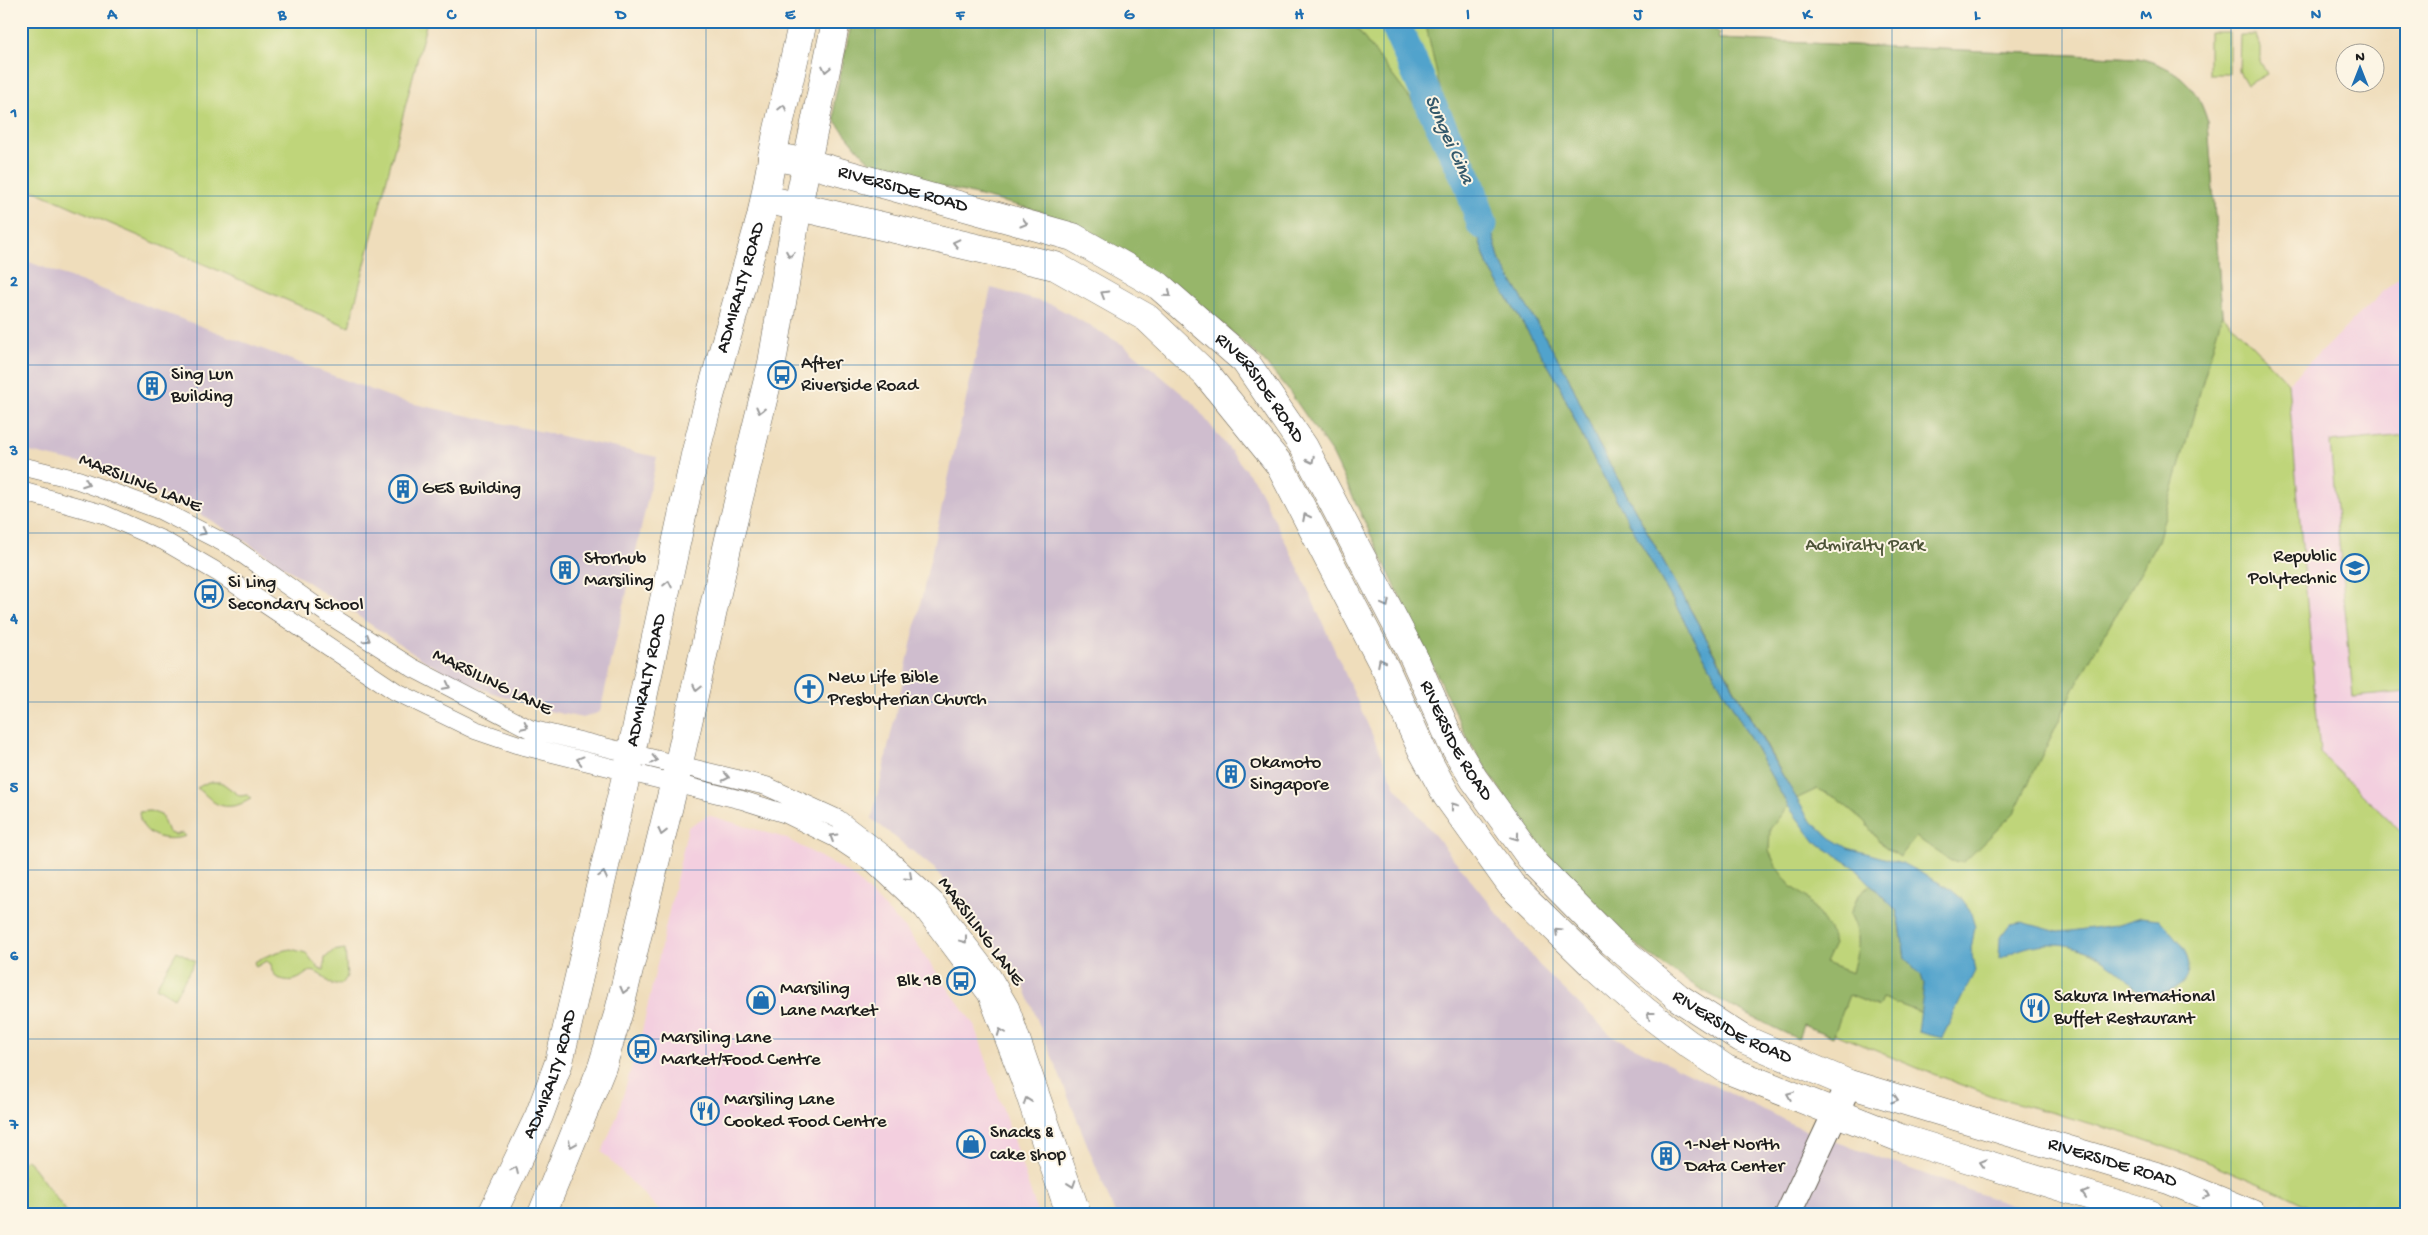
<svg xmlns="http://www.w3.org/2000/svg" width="2428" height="1235" font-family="'Gochi Hand',sans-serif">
<rect width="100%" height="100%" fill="#fcf5e5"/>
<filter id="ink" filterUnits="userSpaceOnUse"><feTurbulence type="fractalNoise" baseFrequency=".02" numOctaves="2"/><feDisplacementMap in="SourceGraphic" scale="10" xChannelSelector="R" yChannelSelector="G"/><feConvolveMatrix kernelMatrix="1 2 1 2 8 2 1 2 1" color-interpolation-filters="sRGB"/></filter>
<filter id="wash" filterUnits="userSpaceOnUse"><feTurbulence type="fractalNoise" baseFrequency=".0096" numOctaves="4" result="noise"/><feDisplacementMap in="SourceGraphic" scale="20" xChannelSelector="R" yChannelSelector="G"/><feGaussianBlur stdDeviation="1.12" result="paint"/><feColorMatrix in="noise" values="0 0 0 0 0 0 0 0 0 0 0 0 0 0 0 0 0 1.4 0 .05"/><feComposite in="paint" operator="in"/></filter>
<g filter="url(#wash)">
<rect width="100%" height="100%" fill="#efddbb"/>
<path fill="#f3cfdf" d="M 2407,269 L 2407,838 L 2320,753 L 2288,383 Z
M 708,815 L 785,838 L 817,855 L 853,876 L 905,928 L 975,1026 L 1038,1214 L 663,1214 L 602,1152 L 617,1116 L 642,1031 L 688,827 Z"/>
<path fill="#cfbdce" d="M 21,259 L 401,401 L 657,457 L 600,712 L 583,718 L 544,710 L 473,686 L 428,663 L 261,551 L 177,500 L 88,465 L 21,450 Z
M 991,288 L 1053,305 L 1125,346 L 1192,402 L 1256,483 L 1295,561 L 1395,786 L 1539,965 L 1612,1036 L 1811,1133 L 2035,1214 L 1115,1214 L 1023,984 L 935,869 L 872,819 Z"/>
<path fill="#bfd57a" stroke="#6e784b" d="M 21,21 L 427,21 L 349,327 L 21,185 Z
M 862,21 L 1699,21 L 1720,33 L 1717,37 L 1719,39 L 2138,58 C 2176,67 2197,84 2208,123 L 2222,314 L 2288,383 L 2320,753 L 2407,838 L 2407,1214 L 2324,1214 L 2283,1194 L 2203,1160 L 2128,1134 L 1992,1096 L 1920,1069 L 1804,1021 L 1312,390 Z
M 2209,32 L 2229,32 L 2229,74 L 2209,74 Z
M 2240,35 L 2256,35 L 2260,47 L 2260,61 L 2267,74 L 2247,85 L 2239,71 Z
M 2407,435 L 2407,692 L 2353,697 L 2330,442 Z
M 208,782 L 221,782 L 240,796 L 247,795 L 252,798 C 239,807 221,811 209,798 C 204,794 202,791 197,788 Z
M 150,811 L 161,815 L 168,832 L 174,835 L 182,833 L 186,836 C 165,843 140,836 139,812 Z
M 291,949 L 306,953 L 319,969 L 324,970 L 325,958 L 333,951 L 345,949 L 347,977 L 342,984 L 331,984 C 327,981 323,976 319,974 C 308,967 306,976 297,979 C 291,982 284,980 277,978 L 272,971 L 271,964 L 266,961 L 256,967 L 254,962 C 266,956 277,951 291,949 Z
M 177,951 L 195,961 L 174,998 L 156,987 Z
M 27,1159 L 68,1214 L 21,1214 L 21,1163 Z"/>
<path fill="#97b66a" stroke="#5a6943" d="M 852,21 L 1351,21 L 1418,109 L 1462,185 L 1487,264 L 1558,382 L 1588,449 L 1788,806 L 1770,829 L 1769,851 L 1777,868 L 1790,885 L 1807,898 L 1829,929 L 1834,944 L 1825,963 L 1852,973 C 1858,947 1863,939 1850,914 L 1858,896 L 1871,884 L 1896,910 L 1900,924 L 1905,958 L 1921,975 L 1924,984 L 1922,1013 L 1882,998 L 1879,1007 L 1849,995 L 1833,1037 L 1803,1025 L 1798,1039 C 1744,1014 1690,987 1643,950 C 1570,893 1515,816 1467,738 L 1333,455 L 1289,391 L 1262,359 L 1208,311 L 1082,228 L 1039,211 L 878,170 L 858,149 L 835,121 L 834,103 Z
M 1425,21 L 1699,21 L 1720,33 L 1717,37 L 1719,39 L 2138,58 C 2176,67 2197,84 2208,123 L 2222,314 L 2158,541 L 2079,679 L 2014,813 L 1964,862 L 1951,861 L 1916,837 L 1900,857 L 1880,843 L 1864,821 L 1836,798 L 1817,789 L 1796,799 L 1598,443 L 1568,376 L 1500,261 L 1477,179 L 1441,93 Z"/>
<path fill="#51a3cc" stroke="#366074" d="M 1477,180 L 1500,261 L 1568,376 L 1598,443 L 1774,761 L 1809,819 L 1831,838 L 1848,848 L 1902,863 L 1949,888 L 1962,899 L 1970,910 L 1975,927 L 1971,949 L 1975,971 L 1942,1038 L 1918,1032 L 1924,984 L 1921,975 L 1905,958 L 1900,924 L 1896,910 L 1854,867 L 1815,842 L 1788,806 L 1588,449 L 1558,382 L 1487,264 L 1462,185 Z
M 2141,917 L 2159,919 C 2168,930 2183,943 2187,957 C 2197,986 2167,995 2143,996 C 2103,949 2057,927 1999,959 L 2000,937 L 2010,924 L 2022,922 L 2058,932 L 2070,931 L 2115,925 Z"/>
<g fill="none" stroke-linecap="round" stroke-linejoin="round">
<path stroke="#51a3cc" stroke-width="31" d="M 1394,21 L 1429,101 L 1469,183 L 1482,224"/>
</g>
</g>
<g filter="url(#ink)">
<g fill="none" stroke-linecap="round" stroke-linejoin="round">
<defs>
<path id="street" d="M 21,466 L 78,480 L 160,510 L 234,548 L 326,613 L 413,668 L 530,729 L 766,786 L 838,819 L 884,854 L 935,901 L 992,976 L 1010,1007 L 1082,1214
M 21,491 L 103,514 L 164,541 L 219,573 L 395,691 L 475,730 L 516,744 L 742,800 L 786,814 L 835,838 L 874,864 L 923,910 L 987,995 L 1019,1078 L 1065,1214"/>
<path id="secondary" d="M 1788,1214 L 1849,1084"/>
<g id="primary">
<path id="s1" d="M 772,156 L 807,163 L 1073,237 L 1159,286 L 1245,361 L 1304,447 L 1414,658 L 1451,741 L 1474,779 L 1536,865 L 1611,941 L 1679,998 L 1741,1038 L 1849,1084 L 2169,1180 L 2252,1214"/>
<path d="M 765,199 L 1055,266 L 1147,318 L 1206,374 L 1279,464 L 1386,670 L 1422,750 L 1447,796 L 1511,885 L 1593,965 L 1645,1011 L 1687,1043 L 1726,1069 L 1900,1138 L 2150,1214"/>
<path id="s2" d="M 492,1214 L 539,1116 L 559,1062 L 627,772 L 695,455 L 707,407 L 761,217 L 776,138 L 803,21"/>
<path d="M 542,1214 L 602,1067 L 619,1011 L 674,785 L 729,539 L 772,363 L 798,206 L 836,21"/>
</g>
</defs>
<use href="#street" stroke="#666054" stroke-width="19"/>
<use href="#secondary" stroke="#666054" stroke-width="27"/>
<use href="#primary" stroke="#666054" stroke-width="29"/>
<use href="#street" stroke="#fff" stroke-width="18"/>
<use href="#secondary" stroke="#fff" stroke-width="25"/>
<use href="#primary" stroke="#fff" stroke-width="28"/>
</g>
<defs><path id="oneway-chevron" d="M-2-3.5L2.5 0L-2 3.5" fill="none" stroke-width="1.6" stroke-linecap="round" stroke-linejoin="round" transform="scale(1.25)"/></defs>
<g stroke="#999">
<use href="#oneway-chevron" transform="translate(826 69) rotate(102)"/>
<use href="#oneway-chevron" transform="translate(783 108) rotate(-77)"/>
<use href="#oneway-chevron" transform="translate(1024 223) rotate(16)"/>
<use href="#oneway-chevron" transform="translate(956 243) rotate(-167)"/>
<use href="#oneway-chevron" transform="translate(790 254) rotate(100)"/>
<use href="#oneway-chevron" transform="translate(1104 294) rotate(-150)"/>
<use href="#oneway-chevron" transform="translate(1168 294) rotate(41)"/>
<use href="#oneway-chevron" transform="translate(760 410) rotate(104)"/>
<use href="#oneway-chevron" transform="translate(1311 460) rotate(63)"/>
<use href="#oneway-chevron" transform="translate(86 483) rotate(20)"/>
<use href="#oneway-chevron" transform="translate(1306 517) rotate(-117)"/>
<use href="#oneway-chevron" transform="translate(203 532) rotate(27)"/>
<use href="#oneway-chevron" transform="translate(668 584) rotate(-78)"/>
<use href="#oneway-chevron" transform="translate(1386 604) rotate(62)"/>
<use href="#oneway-chevron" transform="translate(367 639) rotate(32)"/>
<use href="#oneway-chevron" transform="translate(1381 662) rotate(-117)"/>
<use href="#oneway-chevron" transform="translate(447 686) rotate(27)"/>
<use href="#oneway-chevron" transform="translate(697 688) rotate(103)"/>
<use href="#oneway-chevron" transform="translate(525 726) rotate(26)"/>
<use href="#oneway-chevron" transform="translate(580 760) rotate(-165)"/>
<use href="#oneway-chevron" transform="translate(654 760) rotate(13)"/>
<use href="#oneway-chevron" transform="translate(726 777) rotate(12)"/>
<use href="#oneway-chevron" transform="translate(1454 806) rotate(-126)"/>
<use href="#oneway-chevron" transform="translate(662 832) rotate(104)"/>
<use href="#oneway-chevron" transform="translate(833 837) rotate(-149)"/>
<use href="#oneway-chevron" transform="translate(1516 837) rotate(54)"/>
<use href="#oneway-chevron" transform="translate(603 875) rotate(-77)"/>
<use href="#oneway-chevron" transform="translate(909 877) rotate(43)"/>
<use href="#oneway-chevron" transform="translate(1558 931) rotate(-136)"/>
<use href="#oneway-chevron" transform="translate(964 940) rotate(53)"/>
<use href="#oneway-chevron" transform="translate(624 990) rotate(104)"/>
<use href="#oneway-chevron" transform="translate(1650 1015) rotate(-143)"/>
<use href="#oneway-chevron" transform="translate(1001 1032) rotate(-111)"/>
<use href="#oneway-chevron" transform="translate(1790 1095) rotate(-158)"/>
<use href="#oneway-chevron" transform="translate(1895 1099) rotate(17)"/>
<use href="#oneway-chevron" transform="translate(1027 1101) rotate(-109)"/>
<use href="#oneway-chevron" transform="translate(572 1144) rotate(113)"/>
<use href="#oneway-chevron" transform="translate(1983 1163) rotate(-164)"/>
<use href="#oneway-chevron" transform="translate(515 1170) rotate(-65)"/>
<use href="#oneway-chevron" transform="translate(1072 1184) rotate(71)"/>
<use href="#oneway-chevron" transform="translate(2085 1194) rotate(-163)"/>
<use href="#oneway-chevron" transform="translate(2207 1195) rotate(22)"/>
</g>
</g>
<path fill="none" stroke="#1f6fb2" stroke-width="1" stroke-opacity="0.55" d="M 197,21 L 197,1214M 366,21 L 366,1214M 536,21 L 536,1214M 706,21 L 706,1214M 875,21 L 875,1214M 1045,21 L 1045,1214M 1214,21 L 1214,1214M 1384,21 L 1384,1214M 1553,21 L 1553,1214M 1722,21 L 1722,1214M 1892,21 L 1892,1214M 2062,21 L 2062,1214M 2231,21 L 2231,1214M 21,196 L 2407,196M 21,365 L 2407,365M 21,533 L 2407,533M 21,702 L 2407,702M 21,870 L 2407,870M 21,1039 L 2407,1039"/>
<defs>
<symbol id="bus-ring" viewBox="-11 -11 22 22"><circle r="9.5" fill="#fcf5e5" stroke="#1f6fb2" stroke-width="1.5"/><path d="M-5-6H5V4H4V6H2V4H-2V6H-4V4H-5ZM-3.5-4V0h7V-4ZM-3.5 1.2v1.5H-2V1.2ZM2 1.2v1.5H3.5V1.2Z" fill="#1f6fb2"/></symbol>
<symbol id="building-ring" viewBox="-11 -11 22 22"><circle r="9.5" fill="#fcf5e5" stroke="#1f6fb2" stroke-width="1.5"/><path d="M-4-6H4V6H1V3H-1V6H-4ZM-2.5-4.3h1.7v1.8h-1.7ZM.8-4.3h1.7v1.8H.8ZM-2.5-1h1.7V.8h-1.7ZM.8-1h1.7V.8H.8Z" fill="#1f6fb2"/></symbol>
<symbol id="university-ring" viewBox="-11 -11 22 22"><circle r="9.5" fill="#fcf5e5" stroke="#1f6fb2" stroke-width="1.5"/><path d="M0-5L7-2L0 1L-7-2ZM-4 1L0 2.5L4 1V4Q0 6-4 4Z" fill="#1f6fb2"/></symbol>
<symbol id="church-ring" viewBox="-11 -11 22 22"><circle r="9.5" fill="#fcf5e5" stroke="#1f6fb2" stroke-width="1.5"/><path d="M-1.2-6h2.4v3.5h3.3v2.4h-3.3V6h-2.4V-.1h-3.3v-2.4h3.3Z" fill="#1f6fb2"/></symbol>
<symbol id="shop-ring" viewBox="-11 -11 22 22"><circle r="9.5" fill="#fcf5e5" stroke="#1f6fb2" stroke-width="1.5"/><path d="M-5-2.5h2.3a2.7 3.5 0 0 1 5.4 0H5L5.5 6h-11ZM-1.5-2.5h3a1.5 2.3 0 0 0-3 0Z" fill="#1f6fb2"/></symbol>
<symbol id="restaurant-ring" viewBox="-11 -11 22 22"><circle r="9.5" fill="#fcf5e5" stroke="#1f6fb2" stroke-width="1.5"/><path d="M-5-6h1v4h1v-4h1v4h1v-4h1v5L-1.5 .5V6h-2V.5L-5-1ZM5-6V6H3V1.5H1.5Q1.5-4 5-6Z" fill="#1f6fb2"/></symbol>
</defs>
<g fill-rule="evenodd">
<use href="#bus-ring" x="766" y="359" width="32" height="32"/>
<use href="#building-ring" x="136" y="370" width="32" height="32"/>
<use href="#building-ring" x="387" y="473" width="32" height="32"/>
<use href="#university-ring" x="2339" y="552" width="32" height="32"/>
<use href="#building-ring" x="549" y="554" width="32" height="32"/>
<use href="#bus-ring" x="193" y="578" width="32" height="32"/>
<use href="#church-ring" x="793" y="673" width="32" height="32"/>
<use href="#building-ring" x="1215" y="758" width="32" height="32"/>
<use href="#bus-ring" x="945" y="965" width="32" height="32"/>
<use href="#shop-ring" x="745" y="984" width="32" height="32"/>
<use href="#restaurant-ring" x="2019" y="992" width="32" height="32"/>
<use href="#bus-ring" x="626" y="1033" width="32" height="32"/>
<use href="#restaurant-ring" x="689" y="1095" width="32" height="32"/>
<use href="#shop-ring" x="955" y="1128" width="32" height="32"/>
<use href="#building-ring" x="1650" y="1140" width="32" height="32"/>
</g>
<g text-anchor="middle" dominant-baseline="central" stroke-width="4" stroke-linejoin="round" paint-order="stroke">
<g font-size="19" fill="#1c1c1c" stroke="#fcf5e5">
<text stroke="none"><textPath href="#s1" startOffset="135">RIVERSIDE ROAD</textPath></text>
<text stroke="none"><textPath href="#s2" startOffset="962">ADMIRALTY ROAD</textPath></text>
<text stroke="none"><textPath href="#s1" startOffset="555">RIVERSIDE ROAD</textPath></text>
<text transform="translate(140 484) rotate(22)">MARSILING LANE</text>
<text stroke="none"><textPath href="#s2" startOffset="558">ADMIRALTY ROAD</textPath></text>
<text transform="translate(492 683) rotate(26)">MARSILING LANE</text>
<text stroke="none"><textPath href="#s1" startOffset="960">RIVERSIDE ROAD</textPath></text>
<text transform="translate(980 932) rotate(53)">MARSILING LANE</text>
<text stroke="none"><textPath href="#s1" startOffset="1365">RIVERSIDE ROAD</textPath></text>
<text stroke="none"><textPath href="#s2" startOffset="152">ADMIRALTY ROAD</textPath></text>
<text stroke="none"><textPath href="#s1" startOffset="1770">RIVERSIDE ROAD</textPath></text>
</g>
<g font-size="19" fill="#1c1c1c" stroke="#fcf5e5" text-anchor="start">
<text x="801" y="364">After<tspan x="801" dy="22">Riverside Road</tspan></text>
<text x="171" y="375">Sing Lun<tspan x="171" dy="22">Building</tspan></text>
<text x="422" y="489">GES Building</text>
<text x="2336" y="557" text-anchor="end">Republic<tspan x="2336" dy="22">Polytechnic</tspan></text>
<text x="584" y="559">Storhub<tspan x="584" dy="22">Marsiling</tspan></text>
<text x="228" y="583">Si Ling<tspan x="228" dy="22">Secondary School</tspan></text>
<text x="828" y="678">New Life Bible<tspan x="828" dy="22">Presbyterian Church</tspan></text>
<text x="1250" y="763">Okamoto<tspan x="1250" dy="22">Singapore</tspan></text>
<text x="942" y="981" text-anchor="end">Blk 18</text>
<text x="780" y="989">Marsiling<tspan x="780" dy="22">Lane Market</tspan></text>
<text x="2054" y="997">Sakura International<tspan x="2054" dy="22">Buffet Restaurant</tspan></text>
<text x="661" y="1038">Marsiling Lane<tspan x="661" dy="22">Market/Food Centre</tspan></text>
<text x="724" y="1100">Marsiling Lane<tspan x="724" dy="22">Cooked Food Centre</tspan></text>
<text x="990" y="1133">Snacks &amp;<tspan x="990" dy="22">cake shop</tspan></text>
<text x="1685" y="1145">1-Net North<tspan x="1685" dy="22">Data Center</tspan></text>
</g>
<g font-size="19" fill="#4d5438" stroke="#fcf5e5">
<text x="1865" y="546">Admiralty Park</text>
</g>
<g font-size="20" font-style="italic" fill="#34596b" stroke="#fcf5e5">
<text transform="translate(1448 140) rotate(66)">Sungei Cina</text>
</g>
</g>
<rect width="2428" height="1235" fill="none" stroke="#fcf5e5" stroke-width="55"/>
<g transform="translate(2360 68)"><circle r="24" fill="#fcf5e5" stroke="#a29e95"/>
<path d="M0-4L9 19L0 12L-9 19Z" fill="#1f6fb2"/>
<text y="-8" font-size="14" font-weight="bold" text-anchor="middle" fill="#1c1c1c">N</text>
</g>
<rect x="28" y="28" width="2372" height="1180" fill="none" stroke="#1f6fb2" stroke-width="2"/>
<g font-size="16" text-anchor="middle" font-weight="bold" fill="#1f6fb2">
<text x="112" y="19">A</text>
<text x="282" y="19">B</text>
<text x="451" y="19">C</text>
<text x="621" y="19">D</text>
<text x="790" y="19">E</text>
<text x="960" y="19">F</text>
<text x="1129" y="19">G</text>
<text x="1299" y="19">H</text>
<text x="1468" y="19">I</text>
<text x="1638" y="19">J</text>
<text x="1807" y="19">K</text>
<text x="1977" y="19">L</text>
<text x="2146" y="19">M</text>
<text x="2316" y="19">N</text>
<text x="14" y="117">1</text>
<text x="14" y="286">2</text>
<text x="14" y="455">3</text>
<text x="14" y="623">4</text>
<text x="14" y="792">5</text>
<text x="14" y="960">6</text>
<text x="14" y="1129">7</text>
</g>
</svg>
